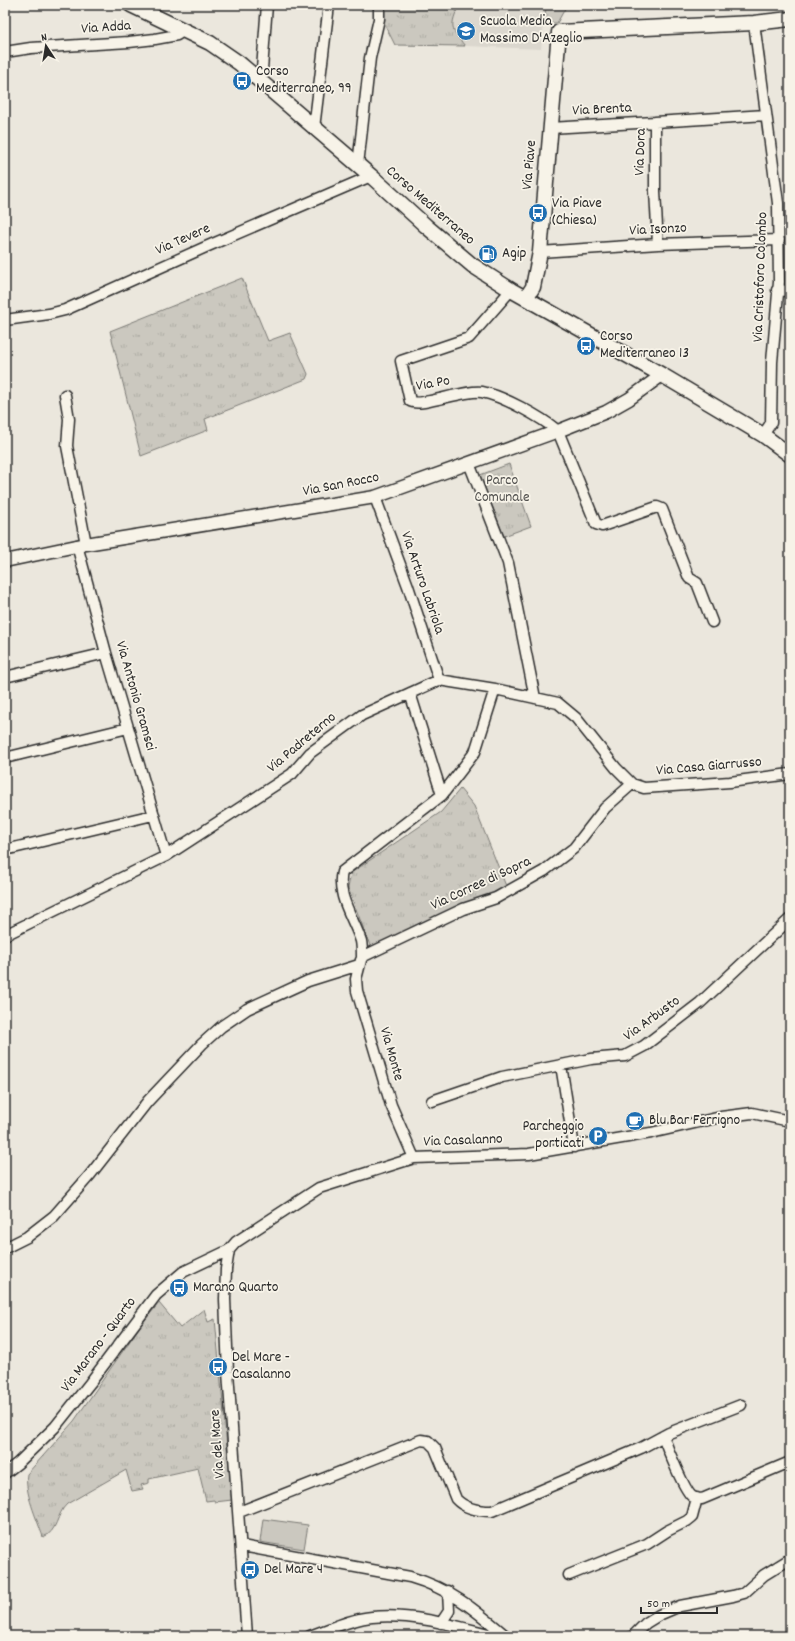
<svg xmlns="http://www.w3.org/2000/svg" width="795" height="1641" font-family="Dekko,sans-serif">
<defs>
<pattern id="grass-tufts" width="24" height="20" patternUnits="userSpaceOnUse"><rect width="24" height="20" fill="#cbc8bf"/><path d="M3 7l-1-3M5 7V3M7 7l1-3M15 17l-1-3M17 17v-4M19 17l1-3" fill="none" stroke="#aeaca4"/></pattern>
</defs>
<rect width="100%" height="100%" fill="#ebe7dd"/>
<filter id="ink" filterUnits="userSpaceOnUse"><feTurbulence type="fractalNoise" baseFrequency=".025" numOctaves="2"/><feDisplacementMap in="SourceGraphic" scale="8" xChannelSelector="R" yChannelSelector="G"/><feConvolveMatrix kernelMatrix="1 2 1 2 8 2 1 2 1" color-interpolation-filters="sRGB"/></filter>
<g filter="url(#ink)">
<path fill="#dbd7ce" d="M 383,5 L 538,5 L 546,6 L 541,49 L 465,46 L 395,45 Z"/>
<path fill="url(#grass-tufts)" stroke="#7b7a75" d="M 383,5 L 459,5 C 450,26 450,28 465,46 L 395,45 L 383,21 Z
M 538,5 L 567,5 L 557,23 L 544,23 L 546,7 Z
M 242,278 L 268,341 L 290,333 L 308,374 L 306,379 L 205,419 L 208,430 L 141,456 L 110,331 Z
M 509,464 L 531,526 L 504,536 L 480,475 Z
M 460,789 L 474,806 L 508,891 L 371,948 L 348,888 L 351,873 L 441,812 Z
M 159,1303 L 180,1328 L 204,1309 L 208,1322 L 215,1319 L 232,1500 L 215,1502 L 214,1500 L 206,1501 L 198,1468 L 149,1479 L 149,1483 L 141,1485 L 143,1489 L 132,1491 L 126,1470 L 67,1504 C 56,1514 58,1532 43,1537 C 37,1519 24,1492 27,1474 L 74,1421 L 141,1325 Z"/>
<path fill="#cbc8bf" stroke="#7b7a75" d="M 263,1519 L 308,1525 L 304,1549 L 260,1542 Z"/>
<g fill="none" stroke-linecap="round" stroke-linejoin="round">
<defs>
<path id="minor" d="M 754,23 L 778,203 L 779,282 L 772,362 L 771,423 L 763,435
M 5,52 L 31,48 L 129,42 L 155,39 L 177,35 L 184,30
M 261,82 L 267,5
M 314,128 L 329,5
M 550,128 L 655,122
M 358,165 L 370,58 L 379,19 L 379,5
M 658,244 L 655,191 L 655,122 L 766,115
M 540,252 L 658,244 L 779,240
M 511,290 L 469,338 L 401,361 L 410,401 C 420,408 465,389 482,392 C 503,396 541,417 558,431 L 596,524 L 602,526 L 657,507 L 662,509 L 689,578 L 697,583 L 712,622
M 777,290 L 790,291
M 5,320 L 49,314 L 65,310 L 208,246 L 371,176
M 65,395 L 69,419 L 67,446 L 86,544
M 469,463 L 508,563 L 535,698
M 375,497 L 408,586 L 439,680
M 77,545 L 106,653 L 166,856
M 5,677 L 106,653
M 410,693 L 442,795
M 5,758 L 128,728
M 5,850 L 153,815
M 5,935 L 166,856 L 292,774 L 310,753 L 362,715 L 439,680 L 495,689 L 558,703 L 576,718 L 616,768 L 632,784 L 644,788 L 730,782 L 790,774
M 362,957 C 362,952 362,946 361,941 C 354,919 336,895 342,872 L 442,795 L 475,752 L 495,689
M 362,957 L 463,909 L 496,898 L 544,871 L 574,848 L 605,808 L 632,784
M 361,960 L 356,979 L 357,991 L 391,1105 L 414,1158
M 561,1065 L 574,1147
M 432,1101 L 502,1077 L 591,1059 L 625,1056 L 644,1046 L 700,1003 L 790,919
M 5,1248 L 27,1237 L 54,1216 L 90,1175 L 148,1101 L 202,1044 L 222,1026 L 247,1009 L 308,981 L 359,965
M 229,1250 L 226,1269 L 225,1299 L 228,1372 L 247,1636
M 663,1436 C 667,1447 685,1493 693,1497 C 696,1499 699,1498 702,1499 L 790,1462
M 5,1473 L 18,1463 L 55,1427 L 90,1383 L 156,1295 L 183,1272 L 229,1250 L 236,1242 L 319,1188 L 414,1158 L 529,1154 L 651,1133 L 721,1117 L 752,1113 L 790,1121
M 239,1512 L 421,1440 L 428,1441 L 435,1448 L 456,1499 C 465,1509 479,1511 492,1511 L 641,1448 L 669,1433 L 741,1405
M 242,1546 L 410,1577 C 451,1589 474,1609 506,1636
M 569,1575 L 647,1544 L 667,1531 L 687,1521 L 692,1517 L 697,1498
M 441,1623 L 449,1611 L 448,1591
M 310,1636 C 330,1629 351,1619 372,1617 C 414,1613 456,1626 496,1636
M 633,1636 L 646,1623 L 659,1615 L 680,1606 L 733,1596 L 744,1593 L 764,1575 L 790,1559"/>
<path id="tertiary" d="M 5,561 L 86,544 L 375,497 L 558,431 L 606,412 L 629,399 L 662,375"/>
<path id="secondary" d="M 131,5 L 210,43 L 239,63 L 371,176 L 426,226 L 472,265 L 511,290 L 662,375 L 763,435 L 790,455
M 526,298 L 533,287 L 540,252 L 559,32 L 754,23 L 790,19"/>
</defs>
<use href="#minor" stroke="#2b2b2b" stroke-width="13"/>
<use href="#tertiary" stroke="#2b2b2b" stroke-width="15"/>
<use href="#secondary" stroke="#2b2b2b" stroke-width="17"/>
<use href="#minor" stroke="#f7f3e8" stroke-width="10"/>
<use href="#tertiary" stroke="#f7f3e8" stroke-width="12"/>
<use href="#secondary" stroke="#f7f3e8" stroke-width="14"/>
</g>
</g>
<defs>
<symbol id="school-disc" viewBox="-11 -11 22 22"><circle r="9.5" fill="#1f6fb2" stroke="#f7f3e8"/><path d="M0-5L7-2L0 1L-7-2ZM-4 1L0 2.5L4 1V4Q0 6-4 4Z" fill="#fff"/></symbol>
<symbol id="bus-disc" viewBox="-11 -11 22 22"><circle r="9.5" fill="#1f6fb2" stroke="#f7f3e8"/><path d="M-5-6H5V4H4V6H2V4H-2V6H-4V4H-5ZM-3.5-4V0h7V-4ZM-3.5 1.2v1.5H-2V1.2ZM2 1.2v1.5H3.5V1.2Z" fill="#fff"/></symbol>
<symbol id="fuel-disc" viewBox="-11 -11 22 22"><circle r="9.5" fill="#1f6fb2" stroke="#f7f3e8"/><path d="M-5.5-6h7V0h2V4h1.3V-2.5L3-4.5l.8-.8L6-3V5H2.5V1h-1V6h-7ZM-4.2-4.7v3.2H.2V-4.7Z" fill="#fff"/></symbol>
<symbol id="cafe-disc" viewBox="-11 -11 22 22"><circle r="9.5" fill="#1f6fb2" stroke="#f7f3e8"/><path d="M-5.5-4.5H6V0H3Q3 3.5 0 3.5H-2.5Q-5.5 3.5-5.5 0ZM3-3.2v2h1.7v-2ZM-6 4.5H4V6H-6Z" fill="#fff"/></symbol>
<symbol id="parking-disc" viewBox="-11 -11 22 22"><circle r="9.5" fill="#1f6fb2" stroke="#f7f3e8"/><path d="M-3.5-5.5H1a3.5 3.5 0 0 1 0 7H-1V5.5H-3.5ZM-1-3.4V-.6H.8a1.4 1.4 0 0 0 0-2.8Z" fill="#fff"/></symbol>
</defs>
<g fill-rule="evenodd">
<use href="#school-disc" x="455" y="20" width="22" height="22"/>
<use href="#bus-disc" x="231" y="70" width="22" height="22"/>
<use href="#bus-disc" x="527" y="202" width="22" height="22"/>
<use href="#fuel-disc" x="477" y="243" width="22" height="22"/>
<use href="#bus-disc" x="575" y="335" width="22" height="22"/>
<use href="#cafe-disc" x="624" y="1110" width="22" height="22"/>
<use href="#parking-disc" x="587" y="1125" width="22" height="22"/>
<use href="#bus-disc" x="168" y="1277" width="22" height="22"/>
<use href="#bus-disc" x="207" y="1356" width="22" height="22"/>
<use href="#bus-disc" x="239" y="1559" width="22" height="22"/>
</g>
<g text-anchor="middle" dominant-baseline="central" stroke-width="3.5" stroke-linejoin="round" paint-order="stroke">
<g font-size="15" fill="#2b2b2b" stroke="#f7f3e8" text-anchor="start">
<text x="480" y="22">Scuola Media<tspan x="480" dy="17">Massimo D'Azeglio</tspan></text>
<text x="256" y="72">Corso<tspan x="256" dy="17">Mediterraneo, 99</tspan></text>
<text x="552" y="204">Via Piave<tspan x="552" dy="17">(Chiesa)</tspan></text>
<text x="502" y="254">Agip</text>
<text x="600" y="337">Corso<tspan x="600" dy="17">Mediterraneo 13</tspan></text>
<text x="649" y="1121">Blu Bar Ferrigno</text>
<text x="584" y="1127" text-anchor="end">Parcheggio<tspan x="584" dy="17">porticati</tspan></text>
<text x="193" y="1288">Marano Quarto</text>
<text x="232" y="1358">Del Mare -<tspan x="232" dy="17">Casalanno</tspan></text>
<text x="264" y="1570">Del Mare 4</text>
</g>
<g font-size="15" fill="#2b2b2b" stroke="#f7f3e8">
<text transform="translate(106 28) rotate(-4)">Via Adda</text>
<text transform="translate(602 110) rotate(-3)">Via Brenta</text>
<text transform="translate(641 152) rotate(-88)">Via Dora</text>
<text transform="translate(530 165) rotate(-85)">Via Piave</text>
<text transform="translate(430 206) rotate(41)">Corso Mediterraneo</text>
<text transform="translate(658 230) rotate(-3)">Via Isonzo</text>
<text transform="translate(183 240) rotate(-24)">Via Tevere</text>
<text transform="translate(761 277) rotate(-88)">Via Cristoforo Colombo</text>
<text transform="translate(433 384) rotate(-10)">Via Po</text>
<text transform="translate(341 485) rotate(-11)">Via San Rocco</text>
<text transform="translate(422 583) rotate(71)">Via Arturo Labriola</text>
<text transform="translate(135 696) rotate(74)">Via Antonio Gramsci</text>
<text transform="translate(302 743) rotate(-40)">Via Padreterno</text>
<text transform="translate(709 767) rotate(-5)">Via Casa Giarrusso</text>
<text transform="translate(481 884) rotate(-25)">Via Corree di Sopra</text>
<text transform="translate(652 1019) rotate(-36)">Via Arbusto</text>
<text transform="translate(391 1054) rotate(74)">Via Monte</text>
<text transform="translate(463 1141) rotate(-2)">Via Casalanno</text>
<text transform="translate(99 1345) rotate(-53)">Via Marano - Quarto</text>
<text transform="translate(218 1444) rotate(-94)">Via del Mare</text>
</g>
<g font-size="15" fill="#535250" stroke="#f7f3e8">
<text x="502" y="481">Parco<tspan x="502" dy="17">Comunale</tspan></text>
</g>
</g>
<rect width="795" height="1641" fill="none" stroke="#f7f3e8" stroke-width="20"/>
<rect x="10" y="10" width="775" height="1621" fill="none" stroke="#2b2b2b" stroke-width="1.5" filter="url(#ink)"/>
<g transform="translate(46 46) rotate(348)" stroke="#f7f3e8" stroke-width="3" paint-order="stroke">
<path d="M0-3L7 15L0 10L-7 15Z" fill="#2b2b2b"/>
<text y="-6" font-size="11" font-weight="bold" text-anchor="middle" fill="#2b2b2b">N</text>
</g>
<path d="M641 1607v6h76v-6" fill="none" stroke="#2b2b2b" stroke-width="2"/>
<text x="647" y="1607" font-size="12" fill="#2b2b2b" stroke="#f7f3e8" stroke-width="3" paint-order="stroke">50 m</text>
</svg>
